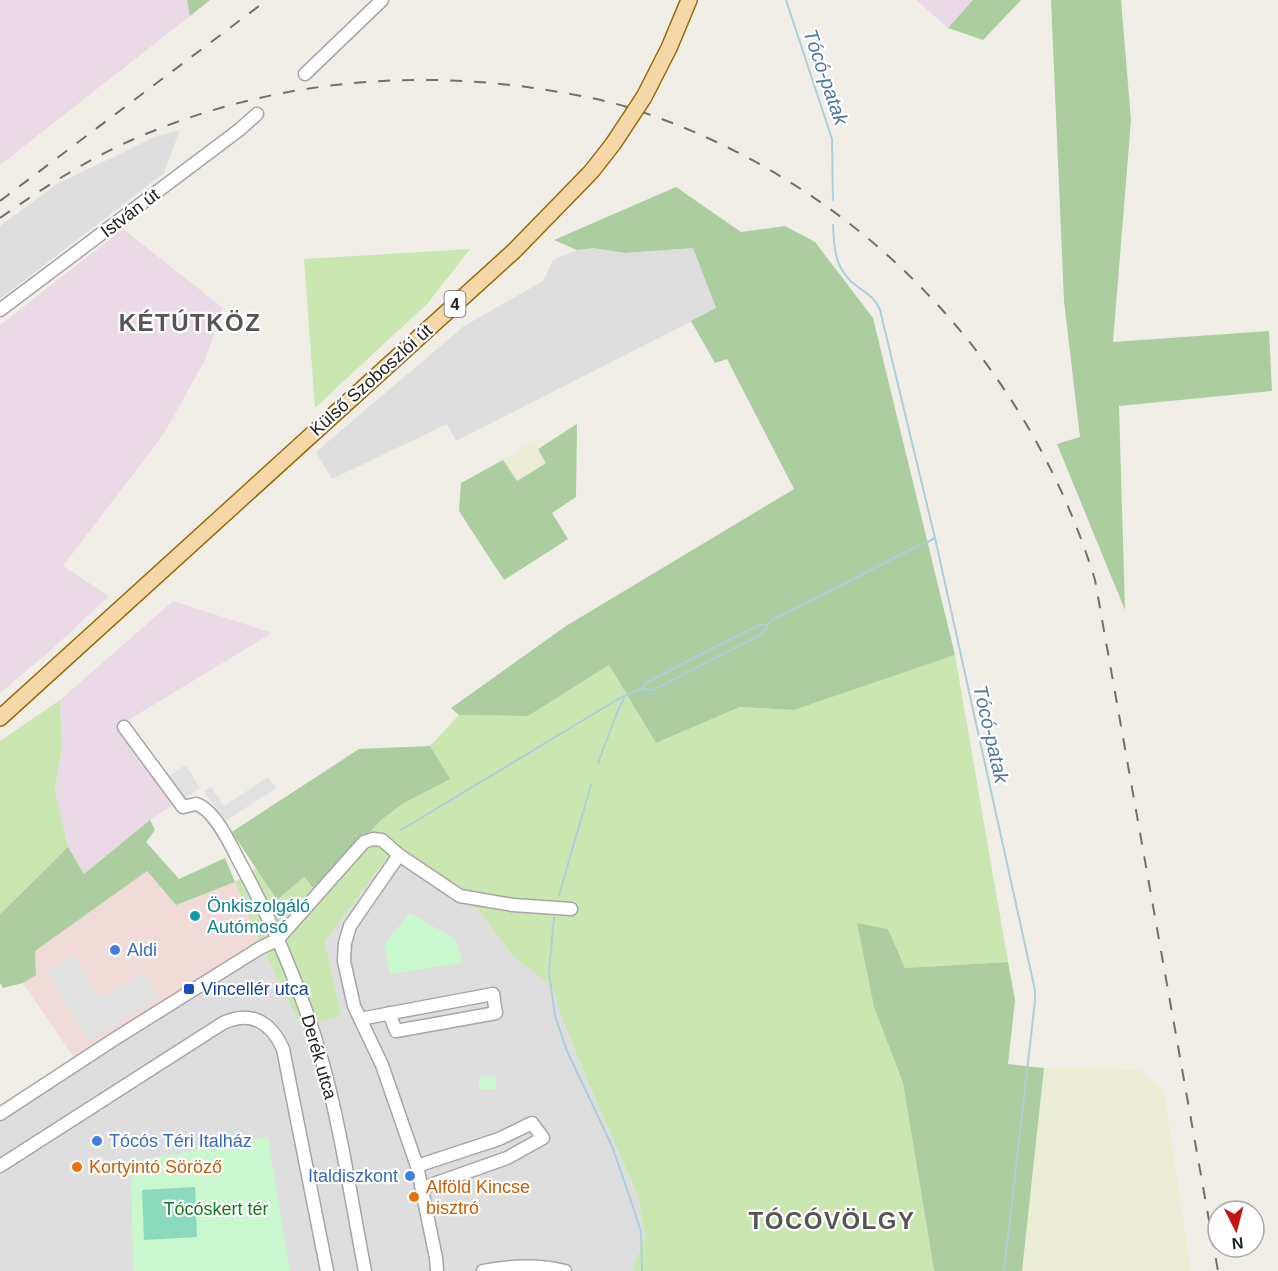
<svg xmlns="http://www.w3.org/2000/svg" width="1278" height="1271" font-family="Arial,sans-serif">
<rect width="100%" height="100%" fill="#f1eee8"/>
<path fill="#dfdede" d="M 180,130 L 164,173 L 0,299 L 0,226 L 57,184 L 157,136 Z
M 593,248 L 625,253 L 693,248 L 716,309 L 456,441 L 447,424 L 332,479 L 316,452 L 464,326 L 543,281 L 553,260 L 577,250 Z
M 388,857 L 478,910 L 512,955 L 553,986 L 561,1016 L 590,1087 L 638,1196 L 645,1236 L 632,1271 L 0,1271 L 0,1109 L 77,1062 L 259,941 L 301,1026 L 341,1015 L 325,941 Z"/>
<path fill="#f0dbd9" d="M 147,871 L 176,905 L 235,882 L 259,941 L 77,1062 L 23,983 L 36,975 L 35,951 Z"/>
<path fill="#e9dae6" d="M 0,0 L 187,0 L 190,16 L 0,165 Z
M 916,0 L 973,0 L 948,28 Z
M 123,229 L 223,308 L 204,362 L 163,435 L 63,566 L 109,596 L 50,651 L 0,693 L 0,325 Z
M 173,601 L 272,633 L 125,722 L 177,802 L 150,820 L 84,874 L 68,847 L 55,790 L 62,747 L 60,700 Z"/>
<path fill="#ebeed5" d="M 533,441 L 547,463 L 517,481 L 503,460 Z
M 1044,1068 L 1140,1070 L 1164,1091 L 1191,1271 L 1022,1271 Z"/>
<path fill="#cae7b2" d="M 470,249 L 428,303 L 315,408 L 304,259 Z
M 955,655 L 1008,962 L 905,968 L 888,929 L 858,924 L 874,1007 L 903,1083 L 934,1271 L 632,1271 L 645,1236 L 638,1196 L 590,1087 L 561,1016 L 553,987 L 512,955 L 478,910 L 387,858 L 325,941 L 341,1016 L 301,1026 L 259,941 L 235,882 L 256,868 L 277,900 L 304,877 L 315,890 L 381,820 L 404,803 L 449,779 L 430,746 L 459,715 L 528,716 L 609,665 L 656,743 L 740,707 L 794,710 Z
M 60,700 L 62,747 L 55,790 L 68,847 L 0,914 L 0,741 Z"/>
<path fill="#abcda0" d="M 187,0 L 210,0 L 190,16 Z
M 973,0 L 1021,0 L 983,40 L 948,28 Z
M 1051,0 L 1121,0 L 1131,120 L 1113,342 L 1269,331 L 1272,391 L 1119,406 L 1125,610 L 1057,444 L 1080,437 L 1064,301 Z
M 676,187 L 741,232 L 785,226 L 815,242 L 873,318 L 955,655 L 794,710 L 740,707 L 656,743 L 609,665 L 528,716 L 459,715 L 451,708 L 566,626 L 794,489 L 727,359 L 715,363 L 691,321 L 716,308 L 693,248 L 625,253 L 593,248 L 577,250 L 554,240 Z
M 577,424 L 576,497 L 552,513 L 568,539 L 504,580 L 459,511 L 461,483 L 503,460 L 517,481 L 546,463 L 538,449 Z
M 430,746 L 450,779 L 404,803 L 381,820 L 315,890 L 304,877 L 277,900 L 232,832 L 359,749 Z
M 150,820 L 155,830 L 146,842 L 179,879 L 225,858 L 235,882 L 176,905 L 147,871 L 35,951 L 36,975 L 23,983 L 3,988 L 0,983 L 0,914 L 68,847 L 84,874 Z
M 857,923 L 888,929 L 905,968 L 1008,962 L 1015,1000 L 1008,1064 L 1044,1068 L 1022,1271 L 934,1271 L 903,1083 L 874,1007 Z"/>
<path fill="#c9f7ce" d="M 410,913 L 455,939 L 463,963 L 390,974 L 384,944 Z
M 495,1076 L 496,1089 L 479,1090 L 479,1077 Z
M 268,1137 L 290,1271 L 133,1271 L 131,1162 Z"/>
<path fill="#8cdabe" d="M 195,1187 L 197,1237 L 144,1240 L 142,1190 Z"/>
<path fill="#e1e1e1" d="M 186,765 L 200,788 L 183,799 L 168,776 Z
M 268,777 L 276,788 L 224,822 L 204,791 L 211,787 L 224,806 Z
M 73,954 L 100,998 L 142,972 L 159,998 L 89,1041 L 46,971 Z"/>
<g fill="none" stroke-linecap="round" stroke-linejoin="round">
<path stroke="#accfdb" stroke-width="2" d="M 786,0 L 832,139 L 833,200
M 833,225 C 834,250 835,271 858,287 C 868,294 875,298 880,310 L 935,538 L 1035,990 L 1035,1001 L 1004,1271
M 924,544 L 935,538
M 641,689 L 653,690 L 764,633 L 768,624
M 598,763 L 616,715 L 625,696
M 401,830 L 620,698 L 641,689 L 647,682 L 759,625 L 768,624 L 774,619 L 920,545
M 559,895 L 591,785
M 554,918 L 549,972 L 555,1016 L 567,1051 L 612,1146 L 633,1207 L 641,1232 L 642,1271"/>
<defs>
<path id="minor" d="M 305,74 L 382,0
M 0,310 L 239,130 L 257,114
M 124,727 L 183,807 L 196,804 C 214,809 231,845 239,861 C 273,923 301,989 321,1057 C 341,1127 351,1200 365,1271
M 399,855 L 350,926 L 345,943 L 344,961 L 354,1006 L 382,1065 L 417,1166 L 436,1258 L 437,1271
M 360,1019 L 493,994 L 496,1013 L 396,1031 L 389,1013
M 0,1114 L 113,1040 L 260,948 L 277,940 L 364,842 L 373,839 L 382,840 L 399,855 L 460,896 L 513,905 L 571,909
M 0,1166 L 223,1023 C 251,1010 271,1022 283,1049 L 327,1271
M 417,1166 L 499,1139 L 532,1123 L 543,1138 L 507,1158 L 422,1188
M 483,1271 C 509,1266 539,1264 565,1271"/>
<path id="major" d="M 644,97 L 669,48 L 689,0
M 0,718 L 514,251 L 591,172 L 613,144"/>
</defs>
<use href="#minor" stroke="#a5a5a5" stroke-width="15"/>
<use href="#major" stroke="#946b0a" stroke-width="18"/>
<use href="#minor" stroke="#fff" stroke-width="12"/>
<use href="#major" stroke="#f6d7a7" stroke-width="15"/>
<path stroke="#6f6f6f" stroke-width="2" stroke-dasharray="12 12" stroke-linecap="butt" d="M 0,201 L 267,0
M 0,218 C 43,188 86,160 134,139 C 258,85 393,69 527,87 C 560,92 594,97 627,107 C 852,178 1026,355 1095,580 L 1218,1271"/>
<defs>
<path id="major-bridge" d="M 613,144 L 644,97"/>
</defs>
<use href="#major-bridge" stroke="#946b0a" stroke-width="18" stroke-linecap="butt"/>
<use href="#major-bridge" stroke="#f6d7a7" stroke-width="15"/>
</g>
<circle fill="#0f9aa8" stroke="#fff" stroke-width="2" cx="195" cy="916" r="6"/>
<g fill="#3f7fe0" stroke="#fff" stroke-width="2">
<circle cx="115" cy="950" r="6"/>
<circle cx="97" cy="1141" r="6"/>
<circle cx="410" cy="1176" r="6"/>
</g>
<rect fill="#1a4fb4" stroke="#fff" stroke-width="2" x="183" y="983" width="12" height="12" rx="3"/>
<g fill="#e8710a" stroke="#fff" stroke-width="2">
<circle cx="77" cy="1167" r="6"/>
<circle cx="414" cy="1197" r="6"/>
</g>
<g text-anchor="middle" dominant-baseline="central" stroke-width="4.5" stroke-linejoin="round" paint-order="stroke">
<rect fill="#fff" stroke="#646464" stroke-width="1.5" x="444.5" y="291" width="21" height="26" rx="4.5"/>
<g font-size="16" font-weight="bold" fill="#212121">
<text x="455" y="304">4</text>
</g>
<g font-size="18" fill="#212121" stroke="#fff">
<text transform="translate(130 213) rotate(-37)">István út</text>
<text transform="translate(371 380) rotate(-42)">Külső Szoboszlói út</text>
<text transform="translate(319 1057) rotate(74)">Derék utca</text>
</g>
<g font-size="18" fill="#0d838f" stroke="#fff" text-anchor="start">
<text x="207" y="906">Önkiszolgáló<tspan x="207" dy="21">Autómosó</tspan></text>
</g>
<g font-size="18" fill="#366cbe" stroke="#fff" text-anchor="start">
<text x="127" y="950">Aldi</text>
<text x="109" y="1141">Tócós Téri Italház</text>
<text x="398" y="1176" text-anchor="end">Italdiszkont</text>
</g>
<g font-size="18" fill="#164399" stroke="#fff" text-anchor="start">
<text x="201" y="989">Vincellér utca</text>
</g>
<g font-size="18" fill="#c56008" stroke="#fff" text-anchor="start">
<text x="89" y="1167">Kortyintó Söröző</text>
<text x="426" y="1187">Alföld Kincse<tspan x="426" dy="21">bisztró</tspan></text>
</g>
<g font-size="18" fill="#137b1f" stroke="#fff">
<text x="216" y="1209">Tócóskert tér</text>
</g>
<g font-size="20" font-style="italic" fill="#4f77a3" stroke="#fff">
<text transform="translate(826 77) rotate(71)">Tócó-patak</text>
<text transform="translate(991 734) rotate(77)">Tócó-patak</text>
</g>
<g font-size="24" font-weight="bold" letter-spacing="1.5" fill="#545454" stroke="#fff">
<text x="190" y="322">KÉTÚTKÖZ</text>
<text x="832" y="1220">TÓCÓVÖLGY</text>
</g>
</g>
<g transform="translate(1236 1229) rotate(174)"><circle r="28" fill="#ffffff" stroke="#a6a6a6" stroke-width="1.5"/>
<path d="M0-4.5L10 22L0 15L-10 22Z" fill="#c5130d"/>
<text y="-9" font-size="16" font-weight="bold" text-anchor="middle" fill="#212121">N</text>
</g>
</svg>
